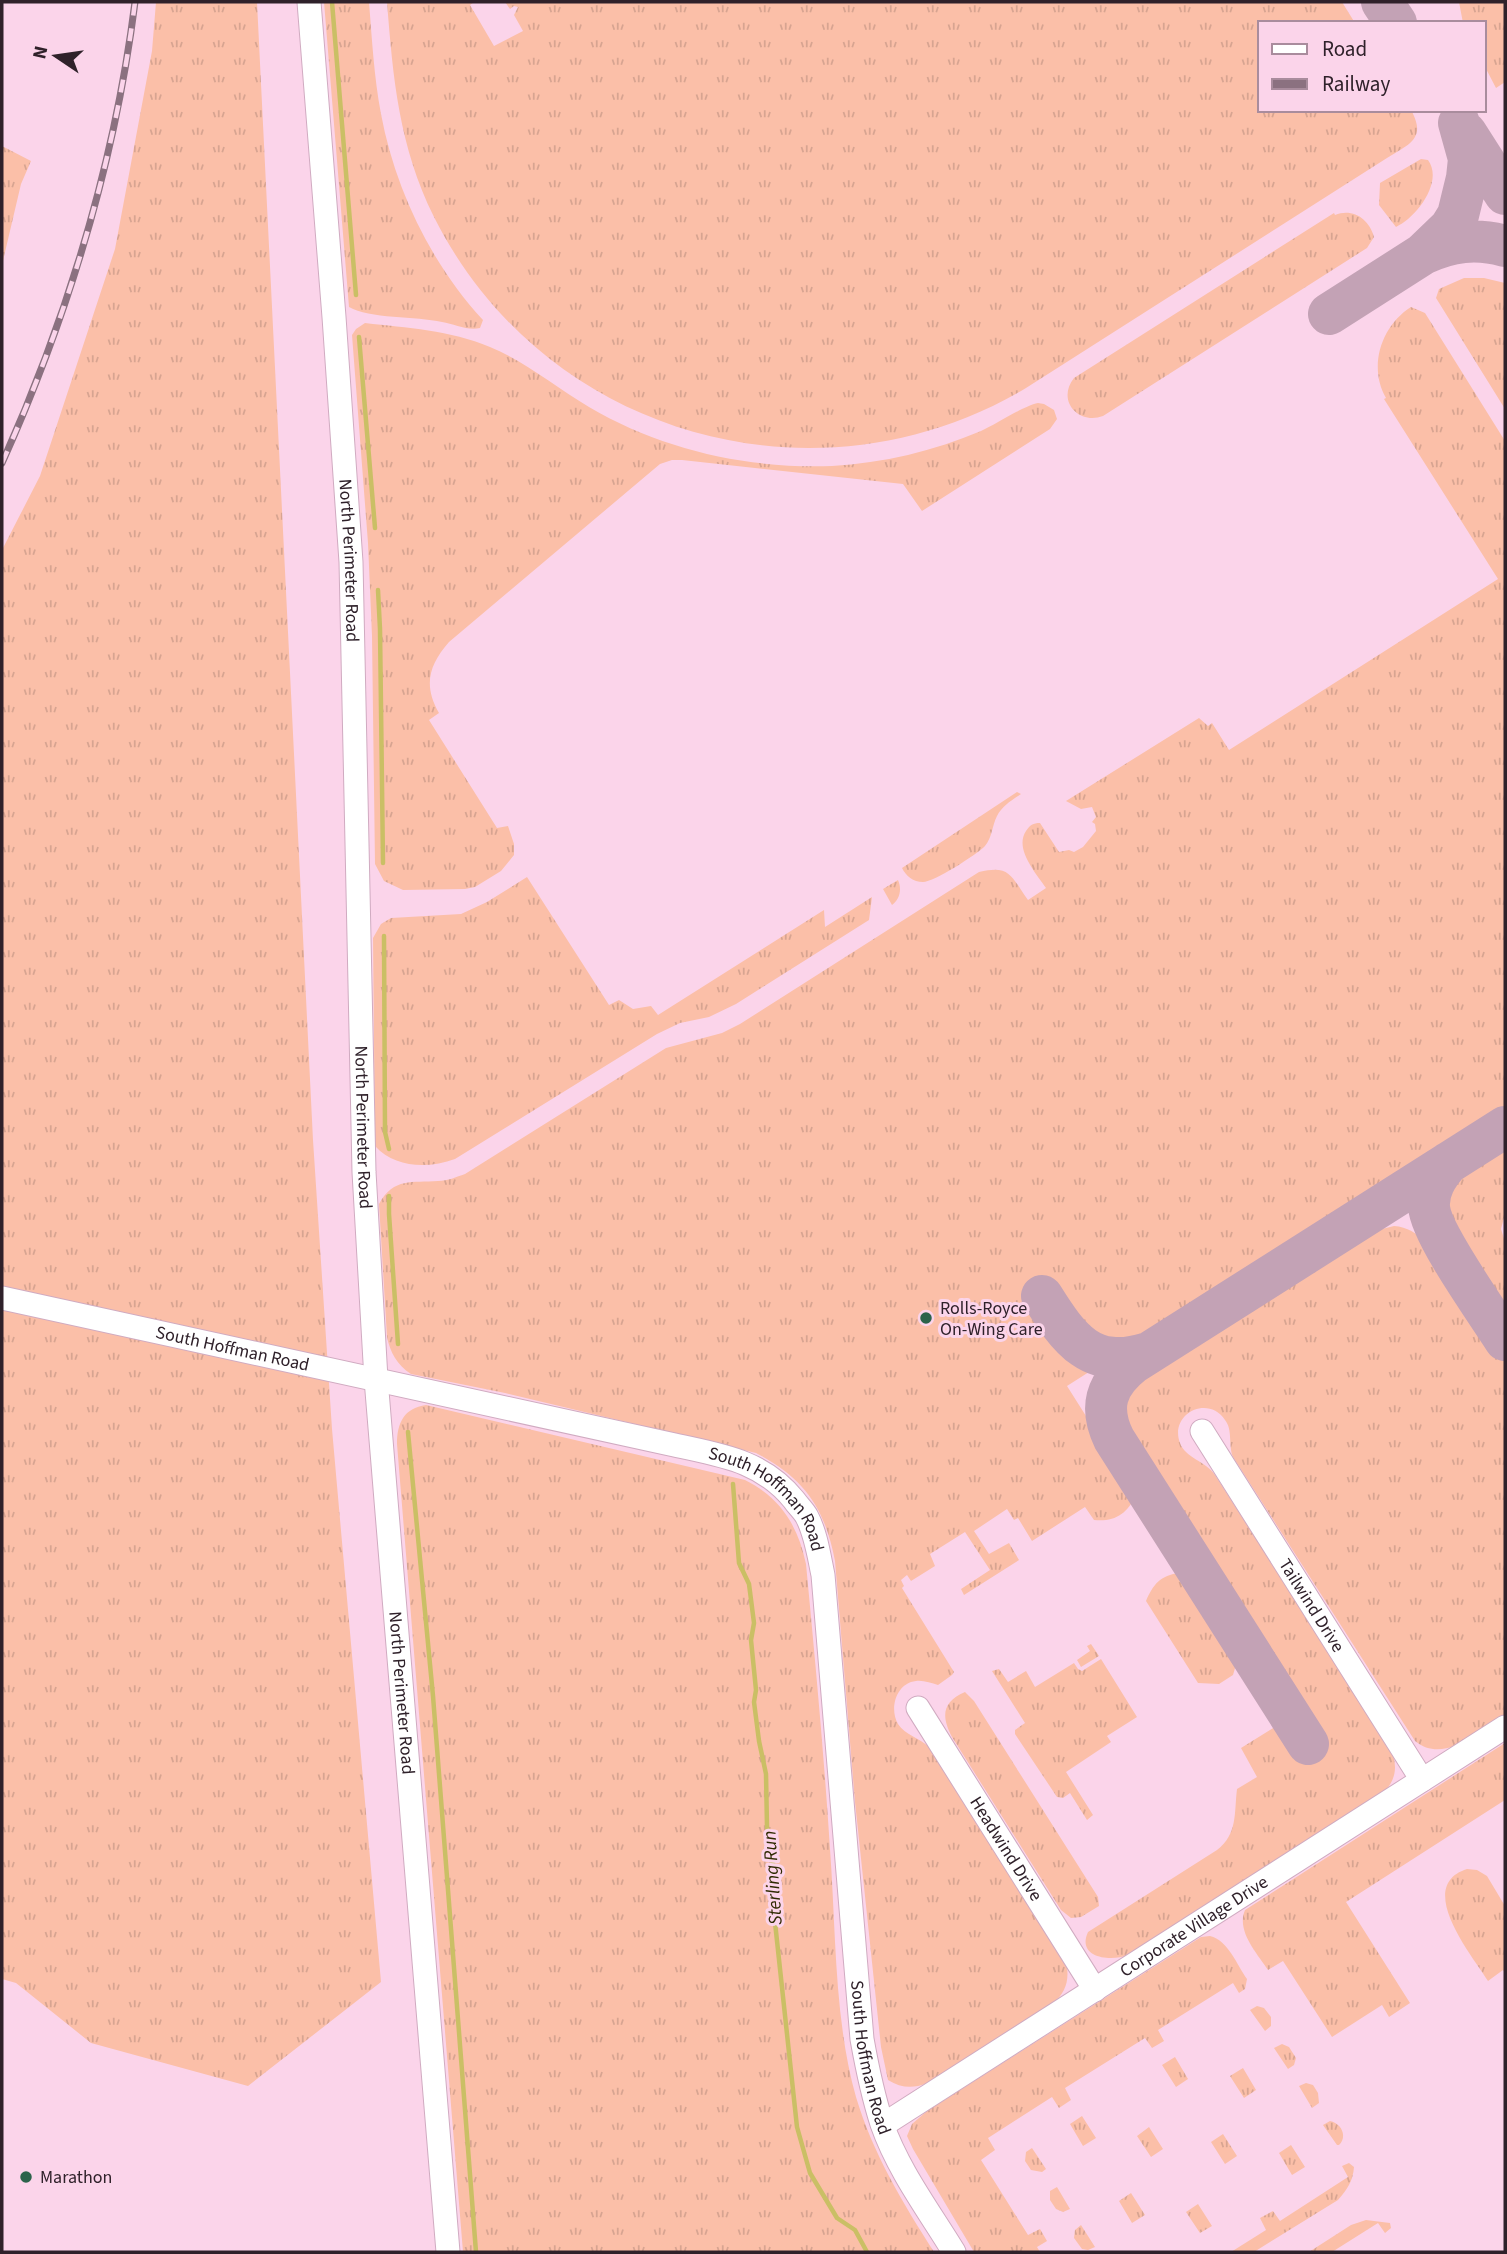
<svg xmlns="http://www.w3.org/2000/svg" width="1507" height="2254" font-family="'Source Sans 3',sans-serif">
<defs>
<pattern id="grass-tufts" width="24" height="20" patternUnits="userSpaceOnUse" patternTransform="scale(1.75)"><rect width="24" height="20" fill="#fbbfa8"/><path d="M3 7l-1-3M5 7V3M7 7l1-3M15 17l-1-3M17 17v-4M19 17l1-3" fill="none" stroke="#d7a491"/></pattern>
</defs>
<rect width="100%" height="100%" fill="#fbd4ea"/>
<path fill="url(#grass-tufts)" d="M 156,2 L 257,2 L 313,1140 L 332,1429 L 381,1982 L 248,2086 L 91,2043 L 16,1983 L 2,1979 L 2,550 L 40,476 L 115,249 L 152,51 Z
M 324,2 L 369,2 C 372,39 374,77 381,114 C 395,189 431,264 483,320 L 480,328 C 468,331 454,324 442,322 C 416,316 369,319 349,307 Z
M 387,2 L 474,2 L 470,5 L 494,46 L 523,31 L 514,15 L 518,7 L 514,6 L 510,9 L 505,2 L 1342,2 L 1355,23 L 1260,23 L 1260,110 L 1411,110 C 1427,139 1409,144 1387,158 L 1026,388 C 815,513 544,436 434,217 C 399,146 393,79 387,2 Z
M 1459,2 L 1505,2 L 1505,82 L 1496,88 L 1484,65 L 1484,23 L 1463,23 Z
M 2,146 L 31,161 L 21,184 L 2,265 Z
M 1421,159 L 1428,160 C 1444,182 1416,218 1396,227 L 1379,205 L 1380,183 Z
M 1334,213 L 1335,215 C 1353,208 1369,219 1374,237 L 1367,248 L 1103,416 C 1079,425 1056,401 1074,378 Z
M 1464,278 L 1484,278 L 1505,283 L 1505,409 L 1436,298 L 1439,289 Z
M 1411,307 L 1425,313 L 1505,441 L 1505,1107 L 1067,1386 L 1136,1495 C 1127,1514 1115,1522 1094,1520 L 1085,1507 L 1032,1541 L 1018,1518 L 1014,1520 L 1007,1509 L 974,1531 L 989,1554 L 1009,1543 L 1019,1560 L 964,1595 L 961,1589 L 990,1570 L 965,1532 L 930,1554 L 935,1566 L 911,1581 L 907,1575 L 901,1580 L 904,1586 L 902,1588 L 954,1672 L 952,1675 L 938,1685 C 931,1683 923,1680 916,1681 C 896,1683 889,1709 898,1724 C 905,1735 920,1738 929,1747 L 1066,1962 C 1070,1979 1066,1993 1053,2003 L 927,2083 C 913,2089 901,2088 888,2080 L 881,2047 L 855,1802 L 835,1561 C 825,1508 804,1478 756,1453 L 505,1393 L 411,1374 C 397,1365 390,1352 387,1337 L 379,1204 C 394,1177 412,1183 438,1181 C 448,1181 456,1177 465,1174 L 666,1048 L 722,1033 L 740,1024 L 979,872 C 1011,864 1011,877 1028,900 L 1046,888 C 1036,873 1014,849 1026,831 C 1030,825 1033,823 1040,823 L 1059,852 L 1069,850 L 1074,852 L 1083,847 L 1096,831 L 1095,824 L 1092,822 L 1096,817 L 1092,807 L 1081,809 L 1066,801 L 1199,718 L 1208,726 L 1212,723 L 1229,750 L 1498,579 L 1384,399 L 1386,398 C 1368,367 1381,326 1411,307 Z
M 365,323 C 407,328 450,330 490,347 C 526,362 555,387 589,407 C 662,450 748,469 832,466 C 883,463 934,451 981,431 C 997,424 1023,406 1038,403 L 1044,404 L 1054,410 L 1057,419 L 1050,429 L 922,511 L 903,484 L 682,460 L 672,460 L 660,464 L 449,642 C 429,665 423,685 439,713 L 429,720 L 497,828 L 508,826 L 514,844 L 514,855 L 501,871 L 475,887 L 465,889 L 403,890 L 384,881 L 375,864 L 372,636 L 368,543 L 352,335 L 356,329 Z
M 1017,792 L 1021,794 C 1012,800 1002,806 997,816 C 992,826 992,838 985,846 C 976,855 934,882 923,882 C 913,882 906,876 902,868 Z
M 527,877 L 609,1005 L 619,1000 L 633,1009 L 651,1006 L 658,1015 L 824,910 L 825,927 L 872,897 L 869,920 L 736,1004 L 709,1017 L 680,1023 L 657,1034 L 455,1159 C 428,1169 395,1168 375,1146 L 373,938 L 381,924 L 391,918 L 461,914 L 487,902 Z
M 898,880 C 902,889 900,899 892,905 L 883,889 Z
M 1505,1149 L 1505,1214 L 1501,1229 L 1505,1242 L 1505,1315 L 1468,1257 L 1450,1221 L 1447,1207 L 1449,1193 L 1462,1177 Z
M 1394,1226 C 1421,1228 1431,1251 1445,1271 L 1447,1271 L 1505,1362 L 1505,1716 C 1480,1731 1444,1765 1415,1741 L 1233,1457 C 1228,1445 1233,1430 1225,1420 C 1208,1394 1169,1414 1180,1443 C 1185,1458 1206,1461 1215,1475 L 1389,1746 C 1397,1761 1398,1776 1386,1790 L 1128,1955 C 1111,1962 1076,1958 1088,1932 L 1217,1850 C 1238,1834 1234,1813 1237,1789 L 1257,1777 L 1241,1748 L 1281,1723 L 1299,1753 L 1321,1740 L 1144,1462 C 1141,1440 1113,1421 1128,1395 C 1131,1390 1136,1387 1139,1383 L 1378,1230 Z
M 426,1405 L 745,1480 C 781,1498 798,1526 806,1564 C 815,1659 824,1754 830,1849 C 836,1929 834,2020 856,2097 C 873,2154 903,2203 934,2252 L 463,2252 L 397,1444 C 397,1423 404,1408 426,1405 Z
M 1180,1573 L 1189,1574 L 1241,1656 L 1238,1658 L 1233,1675 L 1219,1684 L 1198,1683 L 1146,1601 C 1153,1585 1160,1575 1180,1573 Z
M 1091,1644 L 1099,1656 L 1081,1667 L 1077,1660 L 1090,1651 L 1087,1646 Z
M 1101,1659 L 1137,1717 L 1107,1736 L 1111,1742 L 1066,1772 L 1093,1815 L 1087,1820 L 1070,1793 L 1063,1798 L 1057,1797 L 1015,1734 L 1015,1730 L 1025,1723 L 992,1671 L 999,1669 L 1008,1682 L 1026,1671 L 1035,1687 L 1074,1663 L 1078,1669 L 1082,1671 Z
M 965,1692 L 974,1701 L 1098,1897 L 1099,1906 L 1081,1917 L 1071,1918 L 1061,1910 L 952,1737 C 941,1716 942,1702 965,1692 Z
M 1505,1743 L 1505,1800 L 1346,1902 L 1410,2003 L 1389,2017 L 1382,2005 L 1332,2037 L 1283,1961 L 1268,1970 C 1257,1953 1236,1931 1245,1910 Z
M 1467,1869 L 1477,1870 L 1487,1876 L 1505,1906 L 1505,1973 L 1503,1970 L 1488,1981 C 1472,1955 1414,1886 1467,1869 Z
M 1210,1936 C 1228,1940 1237,1965 1247,1979 L 1245,1989 L 1239,1993 L 1233,1983 L 1158,2030 L 1164,2041 L 1152,2048 L 1145,2038 L 1065,2088 L 1071,2100 L 1059,2108 L 1052,2097 L 988,2138 L 995,2150 L 981,2160 L 1028,2235 L 1040,2229 L 1047,2241 L 1037,2247 L 1040,2252 L 974,2252 L 913,2149 L 907,2136 L 912,2124 L 927,2111 L 1201,1937 Z
M 1257,2006 L 1264,2008 L 1271,2017 L 1271,2026 L 1265,2031 L 1250,2010 Z
M 1282,2044 L 1289,2047 L 1296,2058 L 1294,2065 L 1288,2069 L 1274,2048 Z
M 1175,2057 L 1188,2079 L 1176,2087 L 1162,2065 Z
M 1243,2068 L 1256,2090 L 1244,2098 L 1230,2076 Z
M 1306,2083 L 1313,2085 L 1318,2093 L 1319,2103 L 1312,2108 L 1299,2086 Z
M 1082,2116 L 1096,2138 L 1083,2146 L 1070,2124 Z
M 1330,2121 C 1341,2123 1348,2136 1339,2145 L 1337,2145 L 1323,2125 Z
M 1149,2127 L 1163,2149 L 1151,2157 L 1137,2136 Z
M 1223,2134 L 1237,2156 L 1225,2164 L 1211,2142 Z
M 1291,2145 L 1305,2167 L 1292,2175 L 1279,2153 Z
M 1032,2148 L 1046,2169 L 1042,2172 L 1031,2170 L 1025,2161 L 1026,2152 Z
M 1349,2163 L 1354,2167 C 1353,2181 1347,2190 1338,2200 L 1254,2252 L 1231,2252 L 1266,2230 L 1260,2218 L 1273,2211 L 1280,2221 L 1348,2177 L 1342,2166 Z
M 1057,2187 L 1070,2209 L 1063,2212 L 1056,2209 L 1050,2200 L 1050,2191 Z
M 1131,2193 L 1145,2215 L 1132,2223 L 1119,2201 Z
M 1198,2204 L 1212,2226 L 1200,2233 L 1186,2212 Z
M 1366,2220 L 1390,2223 L 1391,2228 L 1385,2233 L 1378,2223 L 1332,2252 L 1309,2252 L 1351,2225 Z
M 1081,2225 L 1095,2247 L 1088,2250 L 1082,2249 L 1074,2238 L 1075,2230 Z"/>
<g fill="none" stroke-linecap="round" stroke-linejoin="round">
<path stroke="#cabf65" stroke-width="4.5" d="M 332,2 L 356,295
M 359,337 L 375,528
M 378,590 L 380,629 L 383,863
M 384,936 L 385,1132 L 389,1149
M 389,1196 L 389,1214 L 398,1344
M 408,1432 L 433,1696 L 476,2252
M 733,1484 L 739,1563 L 749,1584 L 754,1623 L 751,1640 L 756,1690 L 754,1702 L 759,1741 L 766,1774 L 767,1827 L 775,1876 L 774,1913 L 797,2127 L 810,2173 L 837,2218 L 855,2230 L 867,2252"/>
<path stroke="#c3a2b5" stroke-width="42" d="M 1382,2 L 1396,23
M 1466,133 L 1505,194
M 1423,254 C 1451,241 1476,238 1505,246
M 1329,314 L 1423,254 L 1450,228 L 1458,215 L 1467,178 L 1469,159 L 1459,123
M 1448,1163 C 1437,1176 1428,1189 1429,1207 C 1431,1234 1488,1313 1505,1340
M 1042,1296 C 1069,1339 1091,1371 1148,1353
M 1308,1744 L 1114,1439 C 1099,1408 1105,1385 1133,1363 L 1505,1127"/>
<defs>
<g id="minor">
<path id="s1" d="M 309,2 L 334,317 L 351,562 L 364,1172 L 376,1379 L 448,2252"/>
<path id="s2" d="M 2,1298 L 670,1444 C 718,1455 761,1459 794,1500 C 798,1506 804,1511 807,1517 C 816,1534 819,1556 823,1575 L 862,2039 C 867,2067 873,2096 882,2124 C 898,2170 929,2211 954,2252"/>
<path id="s3" d="M 1202,1431 L 1422,1780"/>
<path id="s4" d="M 918,1708 L 1095,1990"/>
<path id="s5" d="M 883,2125 L 1505,1727"/>
</g>
</defs>
<use href="#minor" stroke="#d0abc1" stroke-width="25"/>
<use href="#minor" stroke="#fff" stroke-width="23"/>
<defs>
<path id="rail" d="M 2,463 C 68,316 115,162 135,2"/>
</defs>
<use href="#rail" stroke="#8b7180" stroke-width="7"/>
<use href="#rail" stroke="#fbd4ea" stroke-width="4.5" stroke-dasharray="13" stroke-linecap="butt"/>
</g>
<g fill="#2c634b" stroke="#fbd4ea" stroke-width="2.5">
<circle cx="926" cy="1318" r="7"/>
<circle cx="26" cy="2177" r="7"/>
</g>
<g text-anchor="middle" dominant-baseline="central" stroke-width="6" stroke-linejoin="round" paint-order="stroke">
<g font-size="18" fill="#2f212a" stroke="#fbd4ea">
<text stroke="none"><textPath href="#s1" startOffset="560">North Perimeter Road</textPath></text>
<text stroke="none"><textPath href="#s1" startOffset="1127">North Perimeter Road</textPath></text>
<text stroke="none"><textPath href="#s2" startOffset="236">South Hoffman Road</textPath></text>
<text stroke="none"><textPath href="#s2" startOffset="802">South Hoffman Road</textPath></text>
<text stroke="none"><textPath href="#s3" startOffset="206">Tailwind Drive</textPath></text>
<text stroke="none"><textPath href="#s1" startOffset="1694">North Perimeter Road</textPath></text>
<text stroke="none"><textPath href="#s4" startOffset="166">Headwind Drive</textPath></text>
<text stroke="none"><textPath href="#s5" startOffset="369">Corporate Village Drive</textPath></text>
<text stroke="none"><textPath href="#s2" startOffset="1390">South Hoffman Road</textPath></text>
</g>
<g font-size="18" fill="#2f212a" stroke="#fbd4ea" text-anchor="start">
<text x="940" y="1308">Rolls-Royce<tspan x="940" dy="21">On-Wing Care</tspan></text>
<text x="40" y="2177">Marathon</text>
</g>
<g font-size="19" font-style="italic" fill="#2f2a02" stroke="#fbd4ea">
<text transform="translate(773 1878) rotate(-94)">Sterling Run</text>
</g>
</g>
<rect width="1507" height="2254" fill="none" stroke="#2f212a" stroke-width="7"/>
<rect x="1258" y="21" width="228" height="91" fill="#fbd4ea" stroke="#a98c9d" stroke-width="2"/>
<rect x="1272" y="44" width="35" height="10" fill="#ffffff" stroke="#a98c9d" stroke-width="2"/>
<text x="1322" y="56" font-size="21" fill="#2f212a">Road</text>
<rect x="1272" y="79" width="35" height="10" fill="#8b7180" stroke="#a98c9d" stroke-width="2"/>
<text x="1322" y="91" font-size="21" fill="#2f212a">Railway</text>
<g transform="translate(56 56) rotate(283)" stroke="#fbd4ea" stroke-width="5" paint-order="stroke">
<path d="M0-5L12 26L0 18L-12 26Z" fill="#2f212a"/>
<text y="-10" font-size="19" font-weight="bold" text-anchor="middle" fill="#2f212a">N</text>
</g>
</svg>
